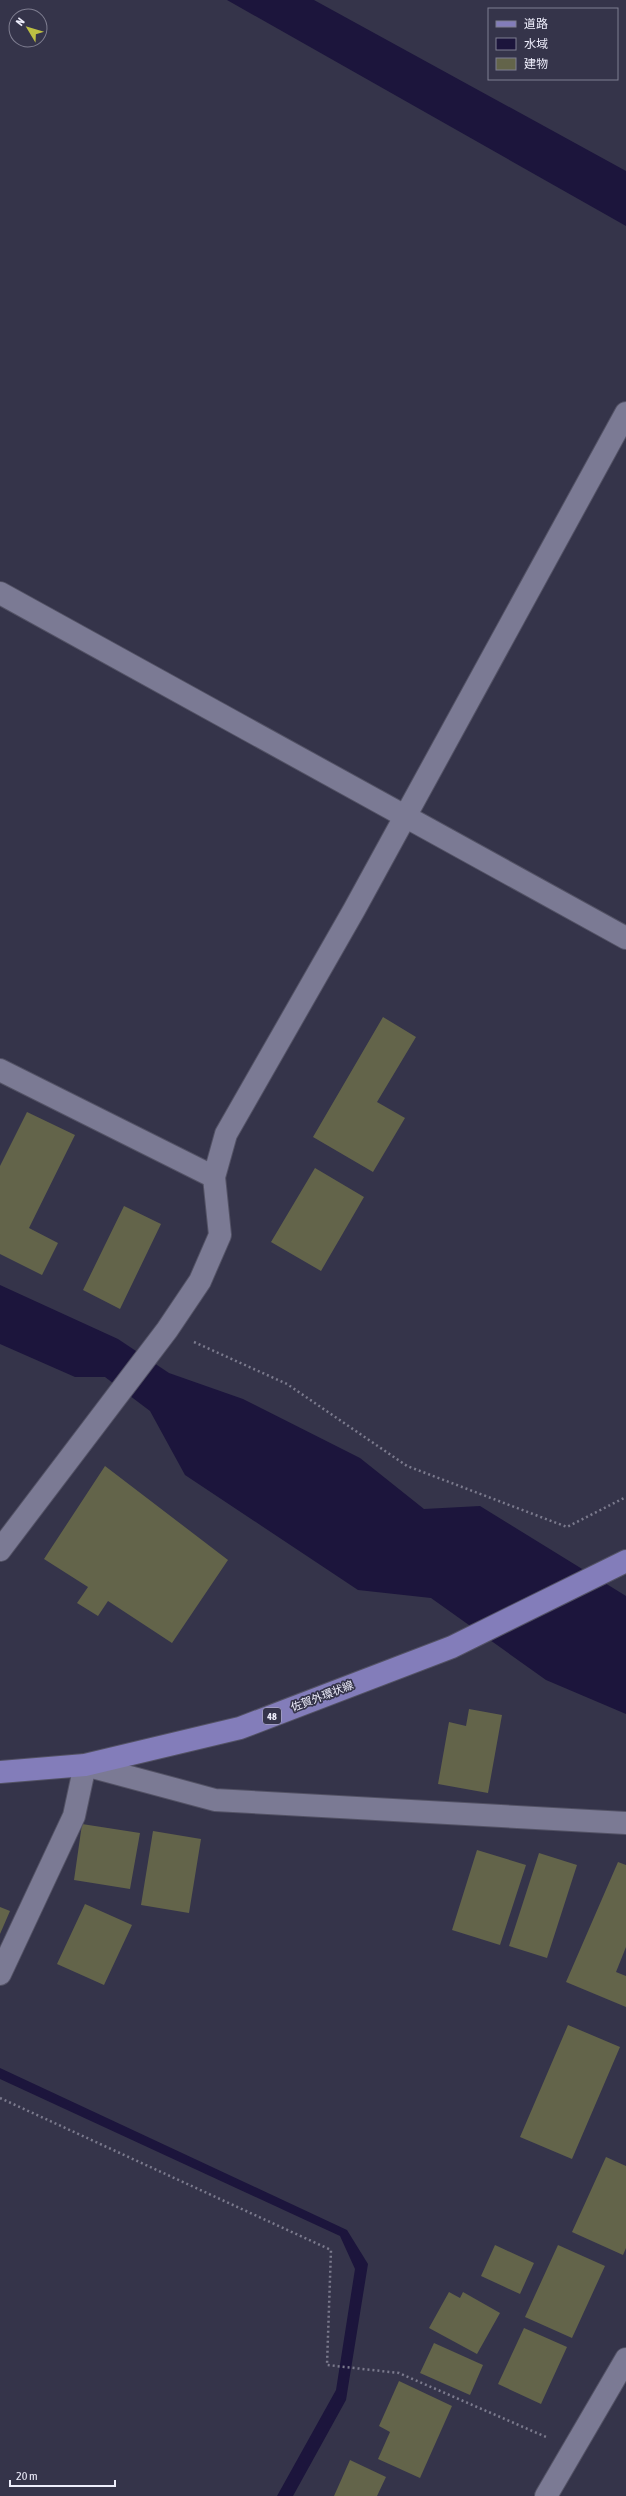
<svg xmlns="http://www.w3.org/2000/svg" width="626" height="2496" font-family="'Asap Condensed','Noto Sans JP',sans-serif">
<rect width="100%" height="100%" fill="#35344a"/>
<path fill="#1c153c" d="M 227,0 L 314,0 L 626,171 L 626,226 Z
M 0,1285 L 118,1339 L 169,1373 L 243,1399 L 360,1458 L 424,1509 L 480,1506 L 626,1596 L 626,1714 L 546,1680 L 431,1598 L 358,1590 L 185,1475 L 150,1411 L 105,1377 L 75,1377 L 0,1344 Z
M 0,2068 L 347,2230 L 368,2264 L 346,2400 L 293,2496 L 277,2496 L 336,2390 L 355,2269 L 340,2236 L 0,2079 Z"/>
<path fill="#63644a" d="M 383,1017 L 416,1037 L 377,1102 L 405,1118 L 373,1172 L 313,1137 Z
M 27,1112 L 75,1135 L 29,1228 L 58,1243 L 42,1275 L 0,1254 L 0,1166 Z
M 315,1168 L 364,1197 L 321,1271 L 271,1242 Z
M 124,1206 L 161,1224 L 120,1309 L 83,1290 Z
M 105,1466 L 228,1560 L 172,1643 L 108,1601 L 98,1616 L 77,1603 L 88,1587 L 44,1559 Z
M 469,1709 L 502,1715 L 488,1793 L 438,1784 L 449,1722 L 466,1726 Z
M 82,1824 L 140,1833 L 130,1889 L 74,1880 Z
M 153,1831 L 201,1839 L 189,1913 L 141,1905 Z
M 477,1850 L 526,1865 L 500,1945 L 452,1930 Z
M 539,1853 L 577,1865 L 547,1958 L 509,1946 Z
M 618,1862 L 626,1865 L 626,1947 L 616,1972 L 626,1976 L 626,2007 L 566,1982 Z
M 85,1904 L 132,1925 L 104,1985 L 57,1964 Z
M 0,1907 L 10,1911 L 0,1934 Z
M 568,2025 L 620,2047 L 572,2159 L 520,2137 Z
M 606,2157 L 626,2166 L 626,2248 L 623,2255 L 572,2232 Z
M 495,2245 L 534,2263 L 520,2294 L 481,2276 Z
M 558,2245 L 605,2266 L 572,2338 L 525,2317 Z
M 449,2292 L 460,2298 L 463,2292 L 500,2313 L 477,2354 L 429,2328 Z
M 524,2328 L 567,2347 L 541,2404 L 498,2384 Z
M 434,2343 L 483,2365 L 470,2395 L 420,2373 Z
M 399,2381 L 452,2406 L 420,2478 L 378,2459 L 390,2432 L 379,2426 Z
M 350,2460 L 386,2477 L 377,2496 L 334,2496 Z"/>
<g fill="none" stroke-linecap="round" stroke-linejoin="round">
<defs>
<path id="minor" d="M 0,593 L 626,938
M 0,1070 L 214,1177
M 0,1550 L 167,1330 L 200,1281 L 220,1235 L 214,1177 L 226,1134 L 354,910 L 626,413
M 0,1974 L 74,1816 L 85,1765 L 215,1800 L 626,1823
M 546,2496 L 626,2359"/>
<path id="primary" d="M 0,1772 L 85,1765 L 240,1728 L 452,1647 L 626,1561"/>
</defs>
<use href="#minor" stroke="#535265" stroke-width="24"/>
<use href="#primary" stroke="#535265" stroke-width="24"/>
<path stroke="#7b7a8d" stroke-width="2.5" stroke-dasharray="2 3" stroke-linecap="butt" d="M 194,1342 L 287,1384 L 407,1466 L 567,1527 L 626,1497
M 0,2098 L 331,2250 L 327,2365 L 399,2373 L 546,2437"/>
<use href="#minor" stroke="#7b7a94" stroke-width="22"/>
<use href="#primary" stroke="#837dba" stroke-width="22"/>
</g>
<g text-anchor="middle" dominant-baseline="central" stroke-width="3.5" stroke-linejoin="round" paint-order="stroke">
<rect fill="#35344a" stroke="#b6b6c7" stroke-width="1" x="263" y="1708" width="18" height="16" rx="3"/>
<g font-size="10" font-weight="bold" fill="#eeeefc">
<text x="272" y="1716">48</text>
</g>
<g font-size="11" fill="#eeeefc" stroke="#35344a">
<text transform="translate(322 1696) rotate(-21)">佐賀外環状線</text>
</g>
</g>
<rect x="488" y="8" width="130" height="72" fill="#35344a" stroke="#7f7e91"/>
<rect x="496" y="21" width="20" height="6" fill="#837dba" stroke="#7f7e91"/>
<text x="524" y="28" font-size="12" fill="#eeeefc">道路</text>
<rect x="496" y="38" width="20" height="12" fill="#1c153c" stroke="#7f7e91"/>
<text x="524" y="48" font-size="12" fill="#eeeefc">水域</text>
<rect x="496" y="58" width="20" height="12" fill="#63644a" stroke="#7f7e91"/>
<text x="524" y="68" font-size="12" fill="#eeeefc">建物</text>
<g transform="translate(28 28) rotate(308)"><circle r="19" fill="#35344a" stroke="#7f7e91"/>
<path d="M0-3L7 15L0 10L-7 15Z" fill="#bdbf43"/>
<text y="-6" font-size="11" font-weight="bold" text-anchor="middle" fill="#eeeefc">N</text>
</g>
<path d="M10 2480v6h105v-6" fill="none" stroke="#eeeefc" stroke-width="2"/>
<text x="16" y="2480" font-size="12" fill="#eeeefc" stroke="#35344a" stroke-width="3" paint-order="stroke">20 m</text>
</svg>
